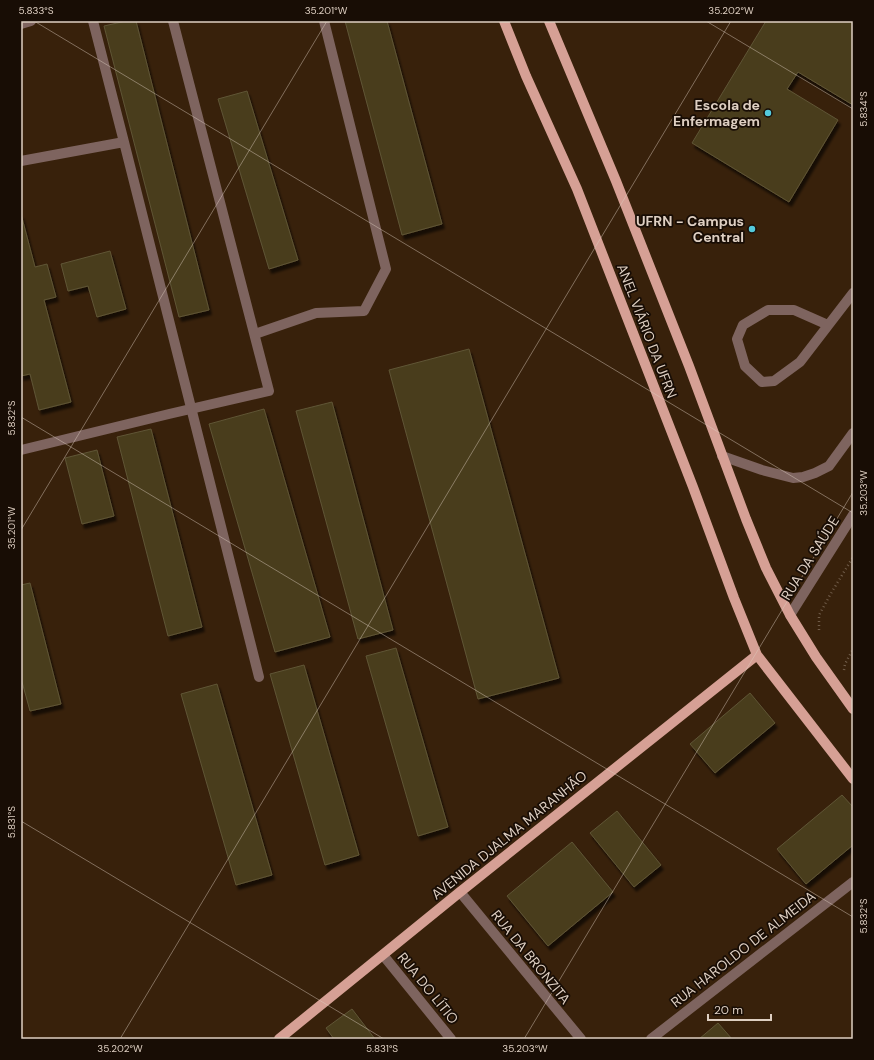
<svg xmlns="http://www.w3.org/2000/svg" width="874" height="1060" font-family="'DM Sans',sans-serif">
<defs>
<filter id="shadow"><feDropShadow dx="2.5" dy="4.5" stdDeviation="1" flood-color="#0009"/></filter>
</defs>
<rect width="100%" height="100%" fill="#38210b"/>
<path fill="#483d1e" stroke="#605535" filter="url(#shadow)" d="M 126,21 L 136,21 L 209,310 L 179,317 L 104,26 Z
M 345,21 L 387,21 L 442,224 L 402,235 Z
M 766,21 L 853,21 L 853,105 L 798,72 L 787,89 L 838,120 L 789,202 L 692,143 Z
M 247,91 L 298,260 L 269,269 L 218,99 Z
M 21,214 L 35,267 L 47,264 L 56,297 L 44,300 L 71,402 L 39,410 L 30,374 L 21,376 Z
M 110,251 L 126,309 L 97,317 L 88,286 L 68,291 L 61,264 Z
M 469,349 L 559,678 L 478,699 L 389,370 Z
M 332,402 L 393,630 L 358,639 L 296,411 Z
M 264,409 L 330,637 L 275,652 L 209,424 Z
M 151,429 L 202,627 L 168,636 L 117,437 Z
M 97,450 L 114,516 L 82,524 L 65,458 Z
M 30,583 L 61,704 L 30,711 L 21,678 L 21,585 Z
M 396,648 L 448,827 L 418,836 L 366,656 Z
M 304,665 L 359,855 L 325,865 L 270,674 Z
M 217,684 L 272,875 L 236,885 L 181,694 Z
M 750,693 L 775,723 L 715,773 L 690,744 Z
M 842,795 L 853,807 L 853,845 L 806,884 L 777,849 Z
M 617,811 L 661,865 L 634,887 L 590,833 Z
M 572,842 L 613,892 L 548,946 L 507,896 Z
M 352,1009 L 375,1039 L 334,1039 L 326,1028 Z
M 718,1023 L 732,1039 L 699,1039 Z"/>
<g fill="none" stroke-linecap="round" stroke-linejoin="round">
<path stroke="#705c49" stroke-width="2.5" stroke-dasharray="1 3" stroke-linecap="butt" d="M 819,630 L 819,615 L 830,595 L 853,557
M 844,670 L 845,664 L 853,649"/>
<path stroke="#7e645f" stroke-width="10" d="M 21,24 L 31,21
M 124,142 L 259,677
M 21,161 L 124,142 L 93,21
M 828,325 L 794,310 L 768,310 L 743,325 L 737,339 L 745,366 L 762,382 L 774,381 L 800,362 L 853,293
M 255,334 L 316,313 L 364,311 L 386,269 L 324,21
M 21,450 L 169,414 L 269,391 L 173,21
M 722,456 L 762,470 L 793,478 L 803,477 L 815,473 L 829,466 L 853,433
M 790,615 L 853,515
M 460,892 L 581,1039
M 383,955 L 451,1039
M 651,1039 L 853,882"/>
<path stroke="#d6a095" stroke-width="10" d="M 504,21 L 526,76 L 577,189 L 693,487 L 734,598 L 757,655 L 853,779
M 549,21 L 616,181 L 689,366 L 746,519 L 766,568 L 790,615 L 816,657 L 853,709
M 279,1039 L 460,892 L 757,655"/>
</g>
<path fill="none" stroke="#decfc2" stroke-width="1" stroke-opacity="0.45" d="M 34,21 L 853,513M 706,21 L 853,109M 21,417 L 853,917M 21,530 L 327,21M 21,821 L 384,1039M 120,1039 L 731,21M 524,1039 L 853,492"/>
<g fill="#53cadc" stroke="#180d05" stroke-width="1.5">
<circle cx="768" cy="113" r="4"/>
<circle cx="752" cy="229" r="4"/>
</g>
<g text-anchor="middle" dominant-baseline="central" stroke-width="3.5" stroke-linejoin="round" paint-order="stroke">
<g font-size="14" font-weight="bold" fill="#decfc2" stroke="#180d05" text-anchor="end">
<text x="760" y="105">Escola de<tspan x="760" dy="16">Enfermagem</tspan></text>
<text x="744" y="221">UFRN - Campus<tspan x="744" dy="16">Central</tspan></text>
</g>
<g font-size="14" fill="#decfc2" stroke="#180d05">
<text transform="translate(647 331) rotate(69)">ANEL VIÁRIO DA UFRN</text>
<text transform="translate(810 558) rotate(-58)">RUA DA SAÚDE</text>
<text transform="translate(509 835) rotate(-39)">AVENIDA DJALMA MARANHÃO</text>
<text transform="translate(743 949) rotate(-38)">RUA HAROLDO DE ALMEIDA</text>
<text transform="translate(531 957) rotate(51)">RUA DA BRONZITA</text>
<text transform="translate(428 988) rotate(51)">RUA DO LÍTIO</text>
</g>
</g>
<rect width="874" height="1060" fill="none" stroke="#180d05" stroke-width="44"/>
<path d="M708 1014v6h63v-6" fill="none" stroke="#decfc2" stroke-width="2"/>
<text x="714" y="1014" font-size="12" fill="#decfc2" stroke="#180d05" stroke-width="3" paint-order="stroke">20 m</text>
<rect x="22" y="22" width="830" height="1016" fill="none" stroke="#decfc2" stroke-width="1.5"/>
<g font-size="10" text-anchor="middle" fill="#decfc2">
<text x="36" y="14">5.833°S</text>
<text x="326" y="14">35.201°W</text>
<text x="731" y="14">35.202°W</text>
<text transform="translate(863 109) rotate(-90)" y="4">5.834°S</text>
<text transform="translate(11 418) rotate(-90)" y="4">5.832°S</text>
<text transform="translate(863 493) rotate(-90)" y="4">35.203°W</text>
<text transform="translate(11 528) rotate(-90)" y="4">35.201°W</text>
<text transform="translate(11 822) rotate(-90)" y="4">5.831°S</text>
<text transform="translate(863 916) rotate(-90)" y="4">5.832°S</text>
<text x="120" y="1052">35.202°W</text>
<text x="382" y="1052">5.831°S</text>
<text x="525" y="1052">35.203°W</text>
</g>
</svg>
